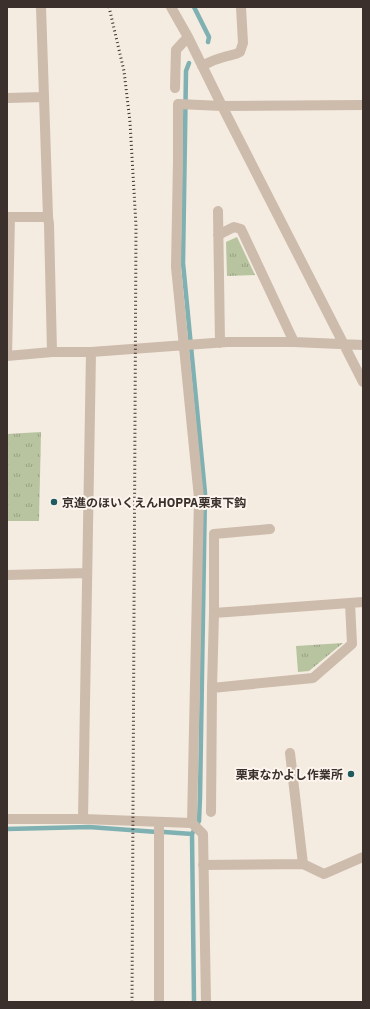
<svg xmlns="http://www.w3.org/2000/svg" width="370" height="1009" font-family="'IBM Plex Sans','Noto Sans JP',sans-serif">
<defs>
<pattern id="park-tufts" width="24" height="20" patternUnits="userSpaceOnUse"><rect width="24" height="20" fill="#b8c4a0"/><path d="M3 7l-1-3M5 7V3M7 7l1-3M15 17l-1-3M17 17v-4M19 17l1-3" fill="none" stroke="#97a083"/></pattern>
</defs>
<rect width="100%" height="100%" fill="#f4ebe1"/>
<path fill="url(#park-tufts)" d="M 237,237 L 255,275 L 227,276 L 226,242 Z
M 41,432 L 39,521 L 7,521 L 7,434 Z
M 343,643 L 309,671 L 298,672 L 296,646 Z"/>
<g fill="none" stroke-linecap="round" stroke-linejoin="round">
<path stroke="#7fb0b2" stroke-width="4.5" d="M 194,7 L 209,37 L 208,42
M 189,63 L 186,71 L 183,263 L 205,493 L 200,797 L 199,821 L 192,834
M 7,829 L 89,827 L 157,832
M 164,832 L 192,834 L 194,1002"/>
<path stroke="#cdbbac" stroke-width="10" d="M 41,7 L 48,217 L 49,224 L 52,352
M 171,7 L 188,37 L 222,106 L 363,382
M 202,66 C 209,62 216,59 224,57 C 230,55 235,55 240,52 L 243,43 L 241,7
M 175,88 L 176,50 L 188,37
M 7,98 L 44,97
M 218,211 L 220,343
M 7,217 L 48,217
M 218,235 L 234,227 L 241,229 L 294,342
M 7,356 L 52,352 L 91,352 L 227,342 L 294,342 L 363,345
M 7,356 L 10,217
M 270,529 L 214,534 L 214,613 L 363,602
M 7,575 L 87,573
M 214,613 L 212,688 L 313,678 L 352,644 L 350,603
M 211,812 L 212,688
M 7,819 L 83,819 L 192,823 L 203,834 L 206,1002
M 83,819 L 91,352
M 192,823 L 199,498 L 176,267 L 178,161 L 178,104 L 222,106 L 363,105
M 303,864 L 324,874 L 363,857
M 203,865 L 303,864 L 290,753
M 159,1002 L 159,822"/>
<path stroke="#3b302b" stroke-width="3" stroke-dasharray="1 3" stroke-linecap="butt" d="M 109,7 L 124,71 L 130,122 L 136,226 L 132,1002"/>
</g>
<g fill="#1f5a5e" stroke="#fbf5ee" stroke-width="1.5">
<circle cx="54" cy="502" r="4"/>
<circle cx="351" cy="774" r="4"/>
</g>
<g text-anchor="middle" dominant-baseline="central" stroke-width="4" stroke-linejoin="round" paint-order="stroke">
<g font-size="12" font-weight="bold" fill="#3b302b" stroke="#fbf5ee" text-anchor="start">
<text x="62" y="502">京進のほいくえんHOPPA栗東下鈎</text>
<text x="343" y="774" text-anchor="end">栗東なかよし作業所</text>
</g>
</g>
<rect width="370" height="1009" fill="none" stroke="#3b302b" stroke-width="16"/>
</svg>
